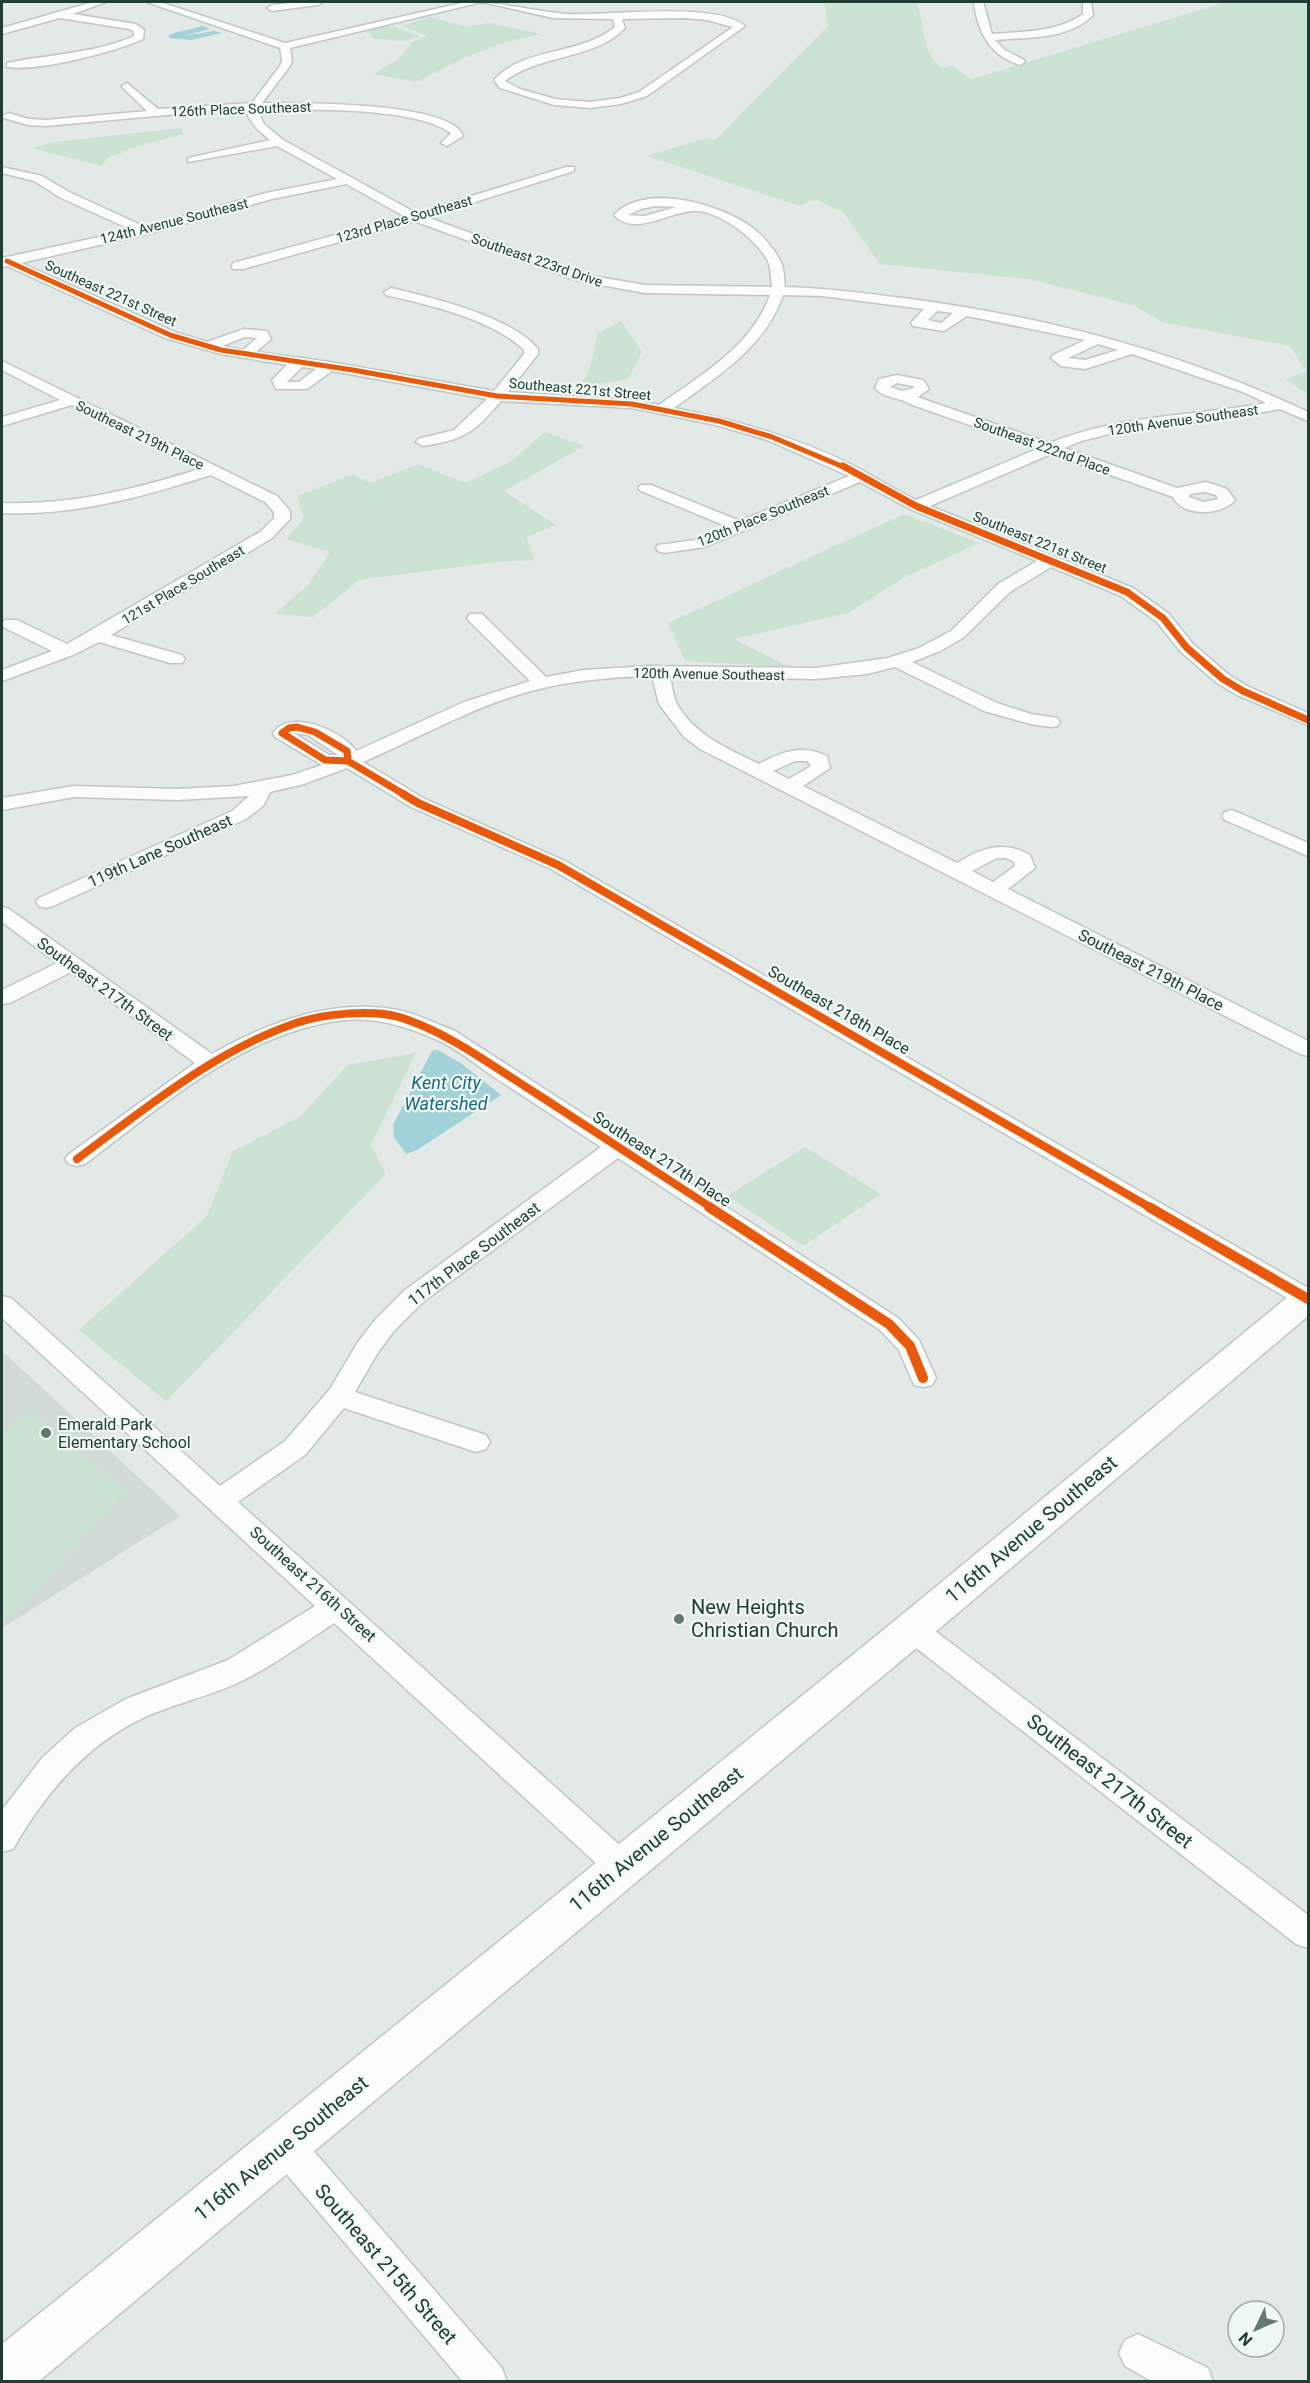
<svg xmlns="http://www.w3.org/2000/svg" width="1310" height="2383" font-family="Roboto,sans-serif">
<rect width="100%" height="100%" fill="#e3e9e6"/>
<path fill="#d0dad6" d="M 2,1351 L 180,1516 L 2,1628 Z"/>
<path fill="#cbe3d2" d="M 824,2 L 917,2 L 928,51 L 940,68 L 952,66 L 972,79 L 1226,2 L 1308,2 L 1308,394 L 1285,380 L 1306,371 L 1290,346 L 1162,322 L 1133,305 L 1029,279 L 880,264 L 843,212 L 815,199 L 800,206 L 647,156 L 707,138 L 715,140 L 828,26 Z
M 430,17 L 466,27 L 489,23 L 541,34 L 506,42 L 464,58 L 417,82 L 373,74 L 399,59 L 412,42 L 427,36 L 402,26 Z
M 389,25 L 421,37 L 401,41 L 372,38 L 368,31 Z
M 181,128 L 183,134 L 135,147 L 106,159 L 102,166 L 31,148 L 55,142 Z
M 621,321 L 642,352 L 628,379 L 580,388 L 591,364 L 598,333 Z
M 545,432 L 584,446 L 504,491 L 556,525 L 526,537 L 535,560 L 495,562 L 359,580 L 313,617 L 275,614 L 309,584 L 330,552 L 286,539 L 304,518 L 297,496 L 353,474 L 370,483 L 418,464 L 465,483 L 510,462 Z
M 904,514 L 979,543 L 905,577 L 848,613 L 734,639 L 790,667 L 685,661 L 668,623 Z
M 416,1053 L 371,1145 L 386,1174 L 166,1401 L 79,1330 L 207,1216 L 233,1151 L 300,1117 L 347,1065 Z
M 805,1147 L 881,1194 L 803,1246 L 727,1196 Z
M 32,1411 L 127,1492 L 2,1625 L 2,1432 Z"/>
<path fill="#a1d2d9" d="M 203,26 L 210,29 L 183,36 L 214,31 L 222,33 L 191,40 L 169,38 L 169,35 L 174,33 Z
M 438,1050 L 462,1064 L 501,1095 L 417,1150 L 406,1154 L 394,1137 L 393,1125 L 432,1051 Z"/>
<g fill="none" stroke-linecap="round" stroke-linejoin="round">
<defs>
<path id="street" d="M 93,2 L 106,2 L 73,14 L 136,24 L 144,30 L 143,39 C 115,52 37,72 7,67 L 7,63 C 50,54 93,54 134,36 L 134,31 L 129,29 L 60,18 L 2,34 L 2,28 Z
M 147,2 L 160,2 L 285,43 L 466,2 C 502,2 532,11 567,14 C 608,16 715,1 745,26 L 647,96 L 621,104 L 590,108 L 554,105 L 500,88 L 494,80 C 525,46 580,56 615,27 L 613,19 L 553,18 L 482,2 L 290,48 L 292,60 L 290,66 L 262,103 C 295,103 452,101 463,136 L 447,146 L 441,143 L 451,133 C 415,107 306,109 261,110 L 260,116 L 264,124 L 283,140 L 416,213 L 566,167 L 574,167 L 574,171 L 427,217 L 581,274 L 645,285 L 772,287 C 771,280 771,271 769,264 C 760,241 718,209 693,211 C 669,212 634,237 614,215 C 645,180 731,206 760,234 C 767,241 778,255 782,264 C 784,271 784,280 785,287 C 825,288 863,293 903,298 C 1044,316 1180,352 1308,412 L 1308,421 L 1280,409 L 1235,417 L 1117,432 L 1081,441 L 1064,448 L 1177,488 L 1206,482 L 1227,489 L 1235,500 C 1222,516 1182,517 1173,497 L 1051,454 L 930,506 L 1133,588 L 1169,614 L 1193,644 L 1229,675 L 1249,687 L 1308,713 L 1308,725 L 1237,695 L 1217,683 L 1181,652 L 1157,622 L 1121,596 L 1051,567 L 1010,592 L 963,638 L 940,651 L 912,662 L 997,703 L 1031,714 L 1057,718 L 1060,722 L 1057,726 L 1051,727 L 1030,724 L 984,711 L 895,667 L 867,674 L 816,679 L 670,676 C 672,685 673,696 677,704 C 694,735 729,749 759,764 C 781,752 802,744 827,756 L 830,768 L 803,786 L 957,863 C 981,848 1004,840 1030,855 L 1035,868 L 1008,889 L 1308,1041 L 1308,1056 L 1300,1054 L 700,749 L 684,737 L 659,704 L 652,676 C 605,677 556,682 511,697 C 460,714 412,741 363,762 L 425,799 L 565,861 L 1308,1288 L 1308,1307 L 1299,1305 L 551,869 L 411,807 L 347,768 L 304,784 L 270,792 L 263,806 L 246,819 L 53,906 L 46,908 L 39,906 L 36,902 L 39,898 L 232,811 L 249,796 L 178,800 L 74,797 L 2,810 L 2,798 L 74,786 L 178,789 L 234,786 L 292,775 L 322,765 L 275,737 L 273,733 C 290,708 343,731 356,751 L 464,702 L 530,681 L 470,622 L 467,618 L 470,614 L 482,614 L 546,677 L 584,670 L 649,666 L 816,668 L 888,658 L 919,648 L 951,631 L 998,584 L 1037,561 L 910,509 L 860,482 L 704,547 L 664,553 L 658,551 L 656,548 L 658,545 L 695,540 L 726,526 L 641,491 L 638,488 L 641,485 L 651,485 L 740,521 L 849,476 L 767,440 L 716,425 L 632,408 L 501,401 C 475,432 464,440 423,446 L 416,442 L 418,439 L 454,430 L 487,399 L 332,371 L 307,389 L 276,389 L 272,380 L 287,365 L 221,354 L 165,338 L 7,266 L 2,267 L 2,258 L 132,230 L 61,198 L 34,181 L 2,173 L 2,167 L 42,176 L 69,192 L 145,227 L 266,193 L 337,179 L 277,146 L 188,162 L 188,158 L 270,140 L 256,128 L 248,116 L 250,110 L 222,110 L 46,126 L 28,125 L 4,118 L 2,116 L 8,113 L 29,119 L 46,120 L 147,111 L 123,88 L 122,86 L 127,83 L 158,109 L 252,103 L 280,66 L 282,60 L 280,48 ZM 685,18 L 707,20 L 733,27 L 639,92 L 620,98 L 590,102 L 555,99 L 520,89 L 505,81 C 540,54 597,59 625,28 L 622,19 ZM 346,184 L 404,216 L 233,263 L 232,266 L 233,269 L 243,269 L 414,221 L 578,281 L 645,293 L 770,295 C 752,346 701,375 659,405 L 632,400 L 508,392 L 538,354 L 538,349 C 513,317 430,297 391,288 L 384,292 L 386,295 C 429,305 492,319 524,350 L 524,354 L 494,391 L 330,362 L 256,352 L 271,339 L 267,331 L 244,329 L 207,342 L 175,332 L 21,263 L 148,234 L 272,199 ZM 656,206 L 676,207 L 645,216 L 628,215 L 641,209 ZM 783,295 L 822,296 L 924,309 L 911,323 L 913,326 L 944,331 L 967,316 L 1085,340 L 1053,355 L 1051,358 L 1061,366 L 1085,369 L 1132,354 L 1243,392 L 1266,403 C 1195,416 1118,415 1050,443 L 920,398 L 918,397 L 929,389 L 923,380 L 897,375 L 879,379 L 875,388 C 885,399 899,397 910,404 L 1037,449 L 916,500 C 894,490 874,476 852,465 C 796,437 735,420 674,408 C 716,377 766,347 783,295 ZM 937,311 L 953,313 L 941,323 L 928,320 ZM 245,337 L 257,338 L 243,350 L 222,346 ZM 1098,344 L 1118,350 L 1085,360 L 1068,358 ZM 302,367 L 316,369 L 299,382 L 287,382 ZM 897,383 L 913,386 L 914,388 L 902,391 L 890,387 ZM 1205,492 L 1216,495 L 1218,499 L 1204,502 L 1189,497 L 1190,494 ZM 294,733 L 308,735 L 338,755 L 329,755 ZM 795,761 L 807,761 L 811,766 L 789,779 L 773,771 ZM 997,858 L 1006,858 L 1014,862 L 1015,866 L 993,882 L 972,871 Z
M 300,2 L 323,2 L 318,5 L 272,11 L 267,8 L 272,5 Z
M 974,2 L 983,2 L 992,34 C 1024,31 1056,33 1083,14 L 1083,2 L 1091,2 L 1093,15 C 1069,40 1027,37 995,40 L 1005,50 L 1024,60 L 1025,62 L 1020,65 C 990,56 977,31 974,2 Z
M 2,361 L 277,496 L 290,511 L 290,519 L 272,538 L 111,635 L 182,655 L 185,659 L 182,663 L 170,663 L 99,642 L 73,655 L 2,681 L 2,670 L 52,651 L 5,628 L 2,624 L 5,620 L 17,620 L 67,644 L 260,532 L 274,518 L 274,512 L 265,502 L 211,475 C 142,497 75,516 2,513 L 2,503 C 71,505 133,490 199,469 L 72,405 L 2,426 L 2,417 L 60,400 L 2,370 Z
M 1232,810 L 1308,843 L 1308,856 L 1225,820 L 1222,816 L 1225,812 Z
M 2,907 L 9,909 L 212,1054 C 268,1022 332,998 398,1010 C 417,1014 437,1024 455,1031 L 898,1318 L 919,1340 L 936,1378 L 932,1385 L 923,1387 L 914,1385 L 899,1350 L 880,1330 L 618,1158 L 423,1302 L 393,1332 L 377,1354 L 355,1392 L 486,1435 L 490,1442 L 486,1449 L 476,1452 L 344,1408 L 305,1455 L 238,1502 L 633,1857 L 638,1867 L 633,1877 L 622,1881 L 611,1877 L 334,1623 C 301,1645 269,1669 233,1685 C 205,1697 175,1704 147,1716 C 87,1743 45,1793 13,1849 L 2,1852 L 2,1810 L 42,1758 L 75,1728 L 126,1699 L 228,1660 L 315,1606 L 2,1318 L 2,1296 L 11,1298 L 220,1486 L 285,1441 L 330,1389 L 358,1342 L 375,1320 L 405,1290 L 601,1147 C 564,1123 528,1099 491,1075 C 474,1063 456,1048 437,1040 C 409,1027 376,1017 345,1020 C 245,1031 162,1106 85,1164 L 77,1166 L 69,1164 L 65,1159 L 69,1154 L 195,1063 L 71,972 L 10,1003 L 2,1004 L 2,990 L 57,963 L 2,922 Z
M 912,1618 L 922,1621 L 1308,1915 L 1308,1948 L 1296,1944 L 902,1637 L 897,1629 L 902,1621 Z
M 285,2128 L 298,2133 L 502,2368 L 507,2382 L 463,2382 L 272,2157 L 267,2145 L 272,2133 Z
M 1138,2334 L 1208,2368 L 1213,2382 L 1153,2382 L 1125,2366 L 1119,2353 L 1125,2340 Z"/>
<path id="secondary" d="M 1308,1286 L 1308,1316 L 926,1640 L 38,2382 L 2,2382 L 2,2344 L 898,1618 L 1296,1290 Z"/>
</defs>
<use href="#street" stroke="#c0c6c3" stroke-width="3"/>
<use href="#secondary" stroke="#bec7c3" stroke-width="3"/>
<use href="#street" fill="#fbfcfb" fill-rule="evenodd"/>
<use href="#secondary" fill="#fbfcfb" fill-rule="evenodd"/>
<defs>
<path id="cycleway-far3" d="M 7,261 L 170,335 L 221,350 L 353,370 L 497,396 L 632,404 L 719,421 L 772,437 L 846,468"/>
<path id="cycleway-far2" d="M 843,466 L 916,506 L 1127,592 L 1163,618 L 1187,648 L 1223,679 L 1243,691 L 1308,720
M 297,727 L 315,732 L 347,751 L 348,761 L 325,760 L 282,733 L 289,728 Z
M 348,761 L 405,795"/>
<path id="cycleway-far1" d="M 403,794 L 418,803 L 558,865 L 1151,1208
M 77,1159 C 146,1108 214,1051 296,1023 C 323,1014 371,1009 399,1017 C 450,1033 492,1066 537,1094 C 595,1132 653,1170 712,1208"/>
<path id="cycleway" d="M 709,1207 L 889,1324 L 910,1346 L 923,1378
M 1149,1207 L 1308,1299"/>
</defs>
<use href="#cycleway-far3" stroke="#f0f8f4" stroke-width="8"/>
<use href="#cycleway-far2" stroke="#f0f8f4" stroke-width="10"/>
<use href="#cycleway-far1" stroke="#f0f8f4" stroke-width="11"/>
<use href="#cycleway" stroke="#f0f8f4" stroke-width="14"/>
<use href="#cycleway-far3" stroke="#e8590c" stroke-width="5"/>
<use href="#cycleway-far2" stroke="#e8590c" stroke-width="7"/>
<use href="#cycleway-far1" stroke="#e8590c" stroke-width="8"/>
<use href="#cycleway" stroke="#e8590c" stroke-width="10"/>
</g>
<g fill="#647973" stroke="#f0f8f4" stroke-width="2">
<circle cx="46" cy="1433" r="6"/>
<circle cx="679" cy="1619" r="6"/>
</g>
<g text-anchor="middle" dominant-baseline="central" stroke-width="4.5" stroke-linejoin="round" paint-order="stroke">
<g font-size="14" fill="#203d35" stroke="#f0f8f4">
<text transform="translate(241 109) rotate(-2)">126th Place Southeast</text>
<text transform="translate(404 219) rotate(-16)">123rd Place Southeast</text>
<text transform="translate(174 221) rotate(-14)">124th Avenue Southeast</text>
<text transform="translate(537 260) rotate(19)">Southeast 223rd Drive</text>
<text transform="translate(111 293) rotate(24)">Southeast 221st Street</text>
<text transform="translate(580 389) rotate(5)">Southeast 221st Street</text>
<text transform="translate(1183 420) rotate(-8)">120th Avenue Southeast</text>
<text transform="translate(140 435) rotate(26)">Southeast 219th Place</text>
<text transform="translate(1042 446) rotate(20)">Southeast 222nd Place</text>
<text transform="translate(763 516) rotate(-22)">120th Place Southeast</text>
<text transform="translate(1040 542) rotate(22)">Southeast 221st Street</text>
<text transform="translate(183 585) rotate(-31)">121st Place Southeast</text>
<text transform="translate(709 674) rotate(1)">120th Avenue Southeast</text>
</g>
<g font-size="16" fill="#203d35" stroke="#f0f8f4">
<text transform="translate(160 851) rotate(-24)">119th Lane Southeast</text>
<text transform="translate(1151 970) rotate(27)">Southeast 219th Place</text>
<text transform="translate(105 989) rotate(36)">Southeast 217th Street</text>
<text transform="translate(839 1010) rotate(30)">Southeast 218th Place</text>
<text transform="translate(662 1159) rotate(33)">Southeast 217th Place</text>
<text transform="translate(474 1254) rotate(-37)">117th Place Southeast</text>
<text transform="translate(313 1584) rotate(42)">Southeast 216th Street</text>
</g>
<g font-size="16" fill="#203d35" stroke="#f0f8f4" text-anchor="start">
<text x="58" y="1424">Emerald Park<tspan x="58" dy="18">Elementary School</tspan></text>
</g>
<g font-size="18" font-style="italic" fill="#176b7b" stroke="#f0f8f4">
<text x="446" y="1082">Kent City<tspan x="446" dy="21">Watershed</tspan></text>
</g>
<g font-size="20" fill="#203d35" stroke="#f0f8f4">
<text transform="translate(1031 1529) rotate(-40)">116th Avenue Southeast</text>
<text transform="translate(1110 1781) rotate(38)">Southeast 217th Street</text>
<text transform="translate(656 1839) rotate(-39)">116th Avenue Southeast</text>
<text transform="translate(281 2148) rotate(-39)">116th Avenue Southeast</text>
<text transform="translate(386 2264) rotate(49)">Southeast 215th Street</text>
</g>
<g font-size="20" fill="#203d35" stroke="#f0f8f4" text-anchor="start">
<text x="691" y="1607">New Heights<tspan x="691" dy="23">Christian Church</tspan></text>
</g>
</g>
<rect width="1310" height="2383" fill="none" stroke="#203d35" stroke-width="6"/>
<g transform="translate(1256 2329) rotate(226)"><circle r="28" fill="#f0f8f4" stroke="#9dada8" stroke-width="1.5"/>
<path d="M0-4.5L10 22L0 15L-10 22Z" fill="#647973"/>
<text y="-9" font-size="16" font-weight="bold" text-anchor="middle" fill="#203d35">N</text>
</g>
</svg>
